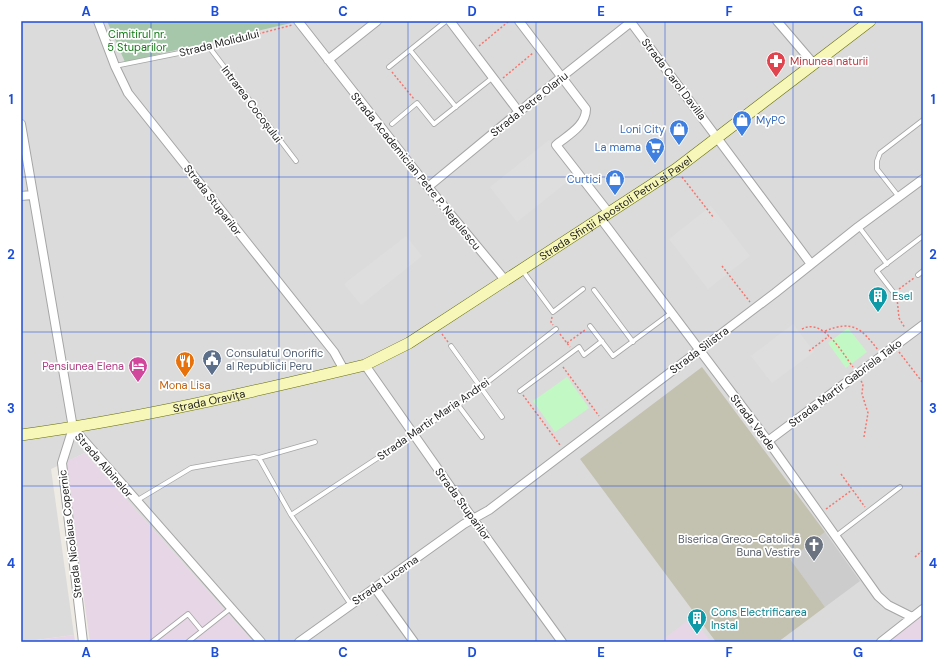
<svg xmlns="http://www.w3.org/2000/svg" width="944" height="663" font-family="'DM Sans',sans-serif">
<rect width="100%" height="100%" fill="#eeeae4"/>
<path fill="#dcdbdb" d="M 21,21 L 923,21 L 923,609 L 881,642 L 253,642 L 85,453 L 51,469 L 74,635 L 21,642 Z"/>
<path fill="#e7d6e5" d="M 85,453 L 253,642 L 90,642 L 65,462 Z
M 923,609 L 923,642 L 881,642 Z
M 692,617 L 711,642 L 660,642 Z
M 74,635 L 75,642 L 23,642 Z"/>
<path fill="#ccc" d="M 825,532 L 860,581 L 825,607 L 789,559 Z"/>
<path fill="#c3c2b0" d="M 702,367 L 825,532 L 790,559 L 825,607 L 778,642 L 716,642 L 580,459 Z"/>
<path fill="#a6c7a9" d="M 107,21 L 290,21 L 291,23 L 125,62 Z"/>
<path fill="#c2f8c4" d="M 848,328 L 867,352 L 846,368 L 828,343 Z
M 567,377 L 589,408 L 555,432 L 533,401 Z"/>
<path fill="#dedede" d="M 549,140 L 577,174 L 517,222 L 490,187 Z
M 711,206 L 750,256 L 708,289 L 669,239 Z
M 406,236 L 422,256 L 361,305 L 344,284 Z
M 793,324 L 814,352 L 772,383 L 751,356 Z"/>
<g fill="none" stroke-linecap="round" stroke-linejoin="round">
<defs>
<path id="lane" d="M 410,50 L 456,107
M 115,66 L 209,47 L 296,161
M 389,67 L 446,21
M 392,124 L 417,103 L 434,124 L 492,78
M 899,197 L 877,169 L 877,161 L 880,153 L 923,120
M 859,227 L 887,264
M 522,270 L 553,312 L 583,289
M 918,275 L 923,271
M 594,290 L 633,342
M 894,293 L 877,271 L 923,236
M 590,326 L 613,356 L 671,313
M 451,346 L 502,417
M 520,391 L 579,347 L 584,355 L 602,341
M 458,405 L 482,437
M 259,458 L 291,515 L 351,605
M 136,501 L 191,468 L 254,457 L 259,458 L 315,442
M 291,515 L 458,405 L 556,329
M 836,536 L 900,487
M 152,642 L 188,614 L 202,631
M 188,642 L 231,608"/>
<path id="street" d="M 98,21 L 115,66 L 128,93 L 334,352 L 344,370
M 298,21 L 428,187 L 505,280
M 450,21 L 519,112
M 519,21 L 586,109 C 586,126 568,135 556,145 L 609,213
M 630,21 L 811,264
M 777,21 L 813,63
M 328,60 L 377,21
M 21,124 L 73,428 L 261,642
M 428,187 L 554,83 L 631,22
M 21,196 L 32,195
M 601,219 L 768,441 L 878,596 L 888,605 L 912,617
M 365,365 L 473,519 L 562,642
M 73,428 L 62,463 L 83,642
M 768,441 L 923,325
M 375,588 L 414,642
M 299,642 L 464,524 L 489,510 L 775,293 L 858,227 L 923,179
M 881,642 L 923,609"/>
<g id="secondary">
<path id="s1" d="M 21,435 C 137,419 252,392 365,365 L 409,343 L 676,169 L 870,21"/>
</g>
</defs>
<use href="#lane" stroke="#a5a5a5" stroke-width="5.5"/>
<use href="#street" stroke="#a5a5a5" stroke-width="10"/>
<use href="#secondary" stroke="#6a7108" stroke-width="12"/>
<path stroke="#f5766e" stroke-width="1.5" stroke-dasharray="2 2" stroke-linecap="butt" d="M 216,45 L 292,25
M 479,46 L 509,21
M 392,72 L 414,99
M 503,78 L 533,53
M 682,177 L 714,218
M 722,266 L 750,302
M 899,289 L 914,278
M 897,298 L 899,318 L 905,328
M 552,317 L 551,322 L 553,325
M 802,329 C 823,317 843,354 853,367
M 825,331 C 853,320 861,328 878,350
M 442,334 L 448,342
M 560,334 L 570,347
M 567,343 L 585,330
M 809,351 L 829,336
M 899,352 L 923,383
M 563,367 L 599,416
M 861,381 L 863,384 L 862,394 L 868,413 L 864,437
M 523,395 L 560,445
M 841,474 L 865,507
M 826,509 L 852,490
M 915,557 L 923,550"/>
<use href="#lane" stroke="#fff" stroke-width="4"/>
<use href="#street" stroke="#fff" stroke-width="8"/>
<use href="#secondary" stroke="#f7f7b9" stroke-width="11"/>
</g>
<path fill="none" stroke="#1d4ed8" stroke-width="1" stroke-opacity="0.55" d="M 151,21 L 151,642M 279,21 L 279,642M 408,21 L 408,642M 536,21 L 536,642M 665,21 L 665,642M 793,21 L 793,642M 21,177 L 923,177M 21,332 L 923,332M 21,486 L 923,486"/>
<defs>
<symbol id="pharmacy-pin" viewBox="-11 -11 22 30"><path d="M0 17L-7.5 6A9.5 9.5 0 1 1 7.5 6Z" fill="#e0444e" stroke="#fff"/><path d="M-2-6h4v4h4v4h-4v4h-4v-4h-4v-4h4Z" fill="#fff"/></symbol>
<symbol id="shop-pin" viewBox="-11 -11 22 30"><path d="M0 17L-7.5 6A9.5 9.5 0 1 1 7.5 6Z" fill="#3f7fe0" stroke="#fff"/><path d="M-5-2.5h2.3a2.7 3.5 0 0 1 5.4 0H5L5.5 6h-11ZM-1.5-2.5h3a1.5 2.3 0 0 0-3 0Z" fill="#fff"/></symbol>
<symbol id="supermarket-pin" viewBox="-11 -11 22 30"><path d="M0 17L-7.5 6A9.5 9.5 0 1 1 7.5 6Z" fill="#3f7fe0" stroke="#fff"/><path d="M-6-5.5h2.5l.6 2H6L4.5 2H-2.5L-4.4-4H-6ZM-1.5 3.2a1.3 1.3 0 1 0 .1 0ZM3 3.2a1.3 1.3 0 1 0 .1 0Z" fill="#fff"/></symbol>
<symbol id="building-pin" viewBox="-11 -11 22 30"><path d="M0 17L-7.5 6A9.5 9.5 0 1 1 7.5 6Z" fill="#0f9aa8" stroke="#fff"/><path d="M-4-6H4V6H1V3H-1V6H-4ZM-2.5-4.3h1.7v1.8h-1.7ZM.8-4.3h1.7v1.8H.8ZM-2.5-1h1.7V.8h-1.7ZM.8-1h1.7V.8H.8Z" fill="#fff"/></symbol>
<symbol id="civic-pin" viewBox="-11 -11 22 30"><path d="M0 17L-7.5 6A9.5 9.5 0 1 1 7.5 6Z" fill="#5c6f8a" stroke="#fff"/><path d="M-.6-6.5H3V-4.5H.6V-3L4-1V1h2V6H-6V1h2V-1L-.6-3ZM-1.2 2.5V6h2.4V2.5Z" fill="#fff"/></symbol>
<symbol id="restaurant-pin" viewBox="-11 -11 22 30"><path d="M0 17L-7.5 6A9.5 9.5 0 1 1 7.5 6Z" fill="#e8710a" stroke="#fff"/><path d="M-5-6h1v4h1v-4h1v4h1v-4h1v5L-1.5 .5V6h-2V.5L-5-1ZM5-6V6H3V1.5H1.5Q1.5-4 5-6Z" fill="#fff"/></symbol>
<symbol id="hotel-pin" viewBox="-11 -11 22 30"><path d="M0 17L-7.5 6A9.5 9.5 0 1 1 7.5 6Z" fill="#d1479c" stroke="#fff"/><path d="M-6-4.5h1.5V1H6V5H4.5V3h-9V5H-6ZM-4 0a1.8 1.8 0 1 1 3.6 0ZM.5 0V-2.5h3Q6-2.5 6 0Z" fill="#fff"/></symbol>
<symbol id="church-pin" viewBox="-11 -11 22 30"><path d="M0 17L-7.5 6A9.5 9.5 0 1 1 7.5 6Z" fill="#6b7280" stroke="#fff"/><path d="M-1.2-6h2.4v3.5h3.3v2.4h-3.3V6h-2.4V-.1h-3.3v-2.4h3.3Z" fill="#fff"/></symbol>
</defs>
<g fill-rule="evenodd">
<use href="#pharmacy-pin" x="765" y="50" width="22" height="30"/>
<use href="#shop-pin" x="731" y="109" width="22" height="30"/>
<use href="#shop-pin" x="668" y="118" width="22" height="30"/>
<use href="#supermarket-pin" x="644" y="136" width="22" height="30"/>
<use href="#shop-pin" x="604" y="168" width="22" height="30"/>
<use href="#building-pin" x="867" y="285" width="22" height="30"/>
<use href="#civic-pin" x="201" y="348" width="22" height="30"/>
<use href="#restaurant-pin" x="174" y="350" width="22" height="30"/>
<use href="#hotel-pin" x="127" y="355" width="22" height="30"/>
<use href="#church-pin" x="803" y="534" width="22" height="30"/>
<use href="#building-pin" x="686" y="607" width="22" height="30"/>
</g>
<g text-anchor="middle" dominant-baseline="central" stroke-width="3.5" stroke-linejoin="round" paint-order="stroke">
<g font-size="11" fill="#0f7913" stroke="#fff">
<text x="137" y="34">Cimitirul nr.<tspan x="137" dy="13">5 Stuparilor</tspan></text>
</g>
<g font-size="11" fill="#1e1e1e" stroke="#fff">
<text transform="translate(219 43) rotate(-14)">Strada Molidului</text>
<text transform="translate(674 79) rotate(53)">Strada Carol Davilla</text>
<text transform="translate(252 104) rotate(53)">Intrarea Cocoșului</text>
<text transform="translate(529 104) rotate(-39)">Strada Petre Olariu</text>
<text transform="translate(416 171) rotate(51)">Strada Academician Petre P. Negulescu</text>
<text transform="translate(213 200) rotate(52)">Strada Stuparilor</text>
<text stroke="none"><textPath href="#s1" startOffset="647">Strada Sfinții Apostoli Petru și Pavel</textPath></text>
<text transform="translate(699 350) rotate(-37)">Strada Silistra</text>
<text transform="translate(845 383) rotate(-37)">Strada Martir Gabriela Tako</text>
<text stroke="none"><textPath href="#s1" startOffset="191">Strada Oravița</textPath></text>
<text transform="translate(433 419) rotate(-35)">Strada Martir Maria Andrei</text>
<text transform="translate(753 422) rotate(53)">Strada Verde</text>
<text transform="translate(104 465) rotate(49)">Strada Albinelor</text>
<text transform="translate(463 504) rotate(54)">Strada Stuparilor</text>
<text transform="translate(70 534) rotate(-97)">Strada Nicolaus Copernic</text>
<text transform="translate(385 580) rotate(-35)">Strada Lucerna</text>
</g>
<g font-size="11" fill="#be3a42" stroke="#fff" text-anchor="start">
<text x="790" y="61">Minunea naturii</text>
</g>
<g font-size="11" fill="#366cbe" stroke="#fff" text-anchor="end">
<text x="756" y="120" text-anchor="start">MyPC</text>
<text x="665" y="129">Loni City</text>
<text x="641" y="147">La mama</text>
<text x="601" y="179">Curtici</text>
</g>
<g font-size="11" fill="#0d838f" stroke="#fff" text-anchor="start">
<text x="892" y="296">Esel</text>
<text x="711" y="612">Cons Electrificarea<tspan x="711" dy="13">Instal</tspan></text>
</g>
<g font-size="11" fill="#4e5e75" stroke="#fff" text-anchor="start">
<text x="226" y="353">Consulatul Onorific<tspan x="226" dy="13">al Republicii Peru</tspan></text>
</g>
<g font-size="11" fill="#b23c85" stroke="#fff" text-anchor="end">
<text x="124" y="366">Pensiunea Elena</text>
</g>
<g font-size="11" fill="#c56008" stroke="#fff">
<text x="185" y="385">Mona Lisa</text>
</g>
<g font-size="11" fill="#5b616d" stroke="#fff" text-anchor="end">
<text x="800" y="539">Biserica Greco-Catolică<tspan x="800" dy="13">Buna Vestire</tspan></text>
</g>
</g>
<rect width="944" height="663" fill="none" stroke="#ffffff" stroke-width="44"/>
<rect x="22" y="22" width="900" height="619" fill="none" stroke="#1d4ed8" stroke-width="1.5"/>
<g font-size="13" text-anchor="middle" font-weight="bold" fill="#1d4ed8">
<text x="86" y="16">A</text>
<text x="215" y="16">B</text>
<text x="343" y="16">C</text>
<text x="472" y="16">D</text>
<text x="601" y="16">E</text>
<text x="729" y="16">F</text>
<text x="858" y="16">G</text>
<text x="11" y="104">1</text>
<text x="933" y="104">1</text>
<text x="11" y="259">2</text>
<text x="933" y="259">2</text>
<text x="11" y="413">3</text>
<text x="933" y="413">3</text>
<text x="11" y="568">4</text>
<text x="933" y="568">4</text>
<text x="86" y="657">A</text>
<text x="215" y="657">B</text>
<text x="343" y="657">C</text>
<text x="472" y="657">D</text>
<text x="601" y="657">E</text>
<text x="729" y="657">F</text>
<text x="858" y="657">G</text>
</g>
</svg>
